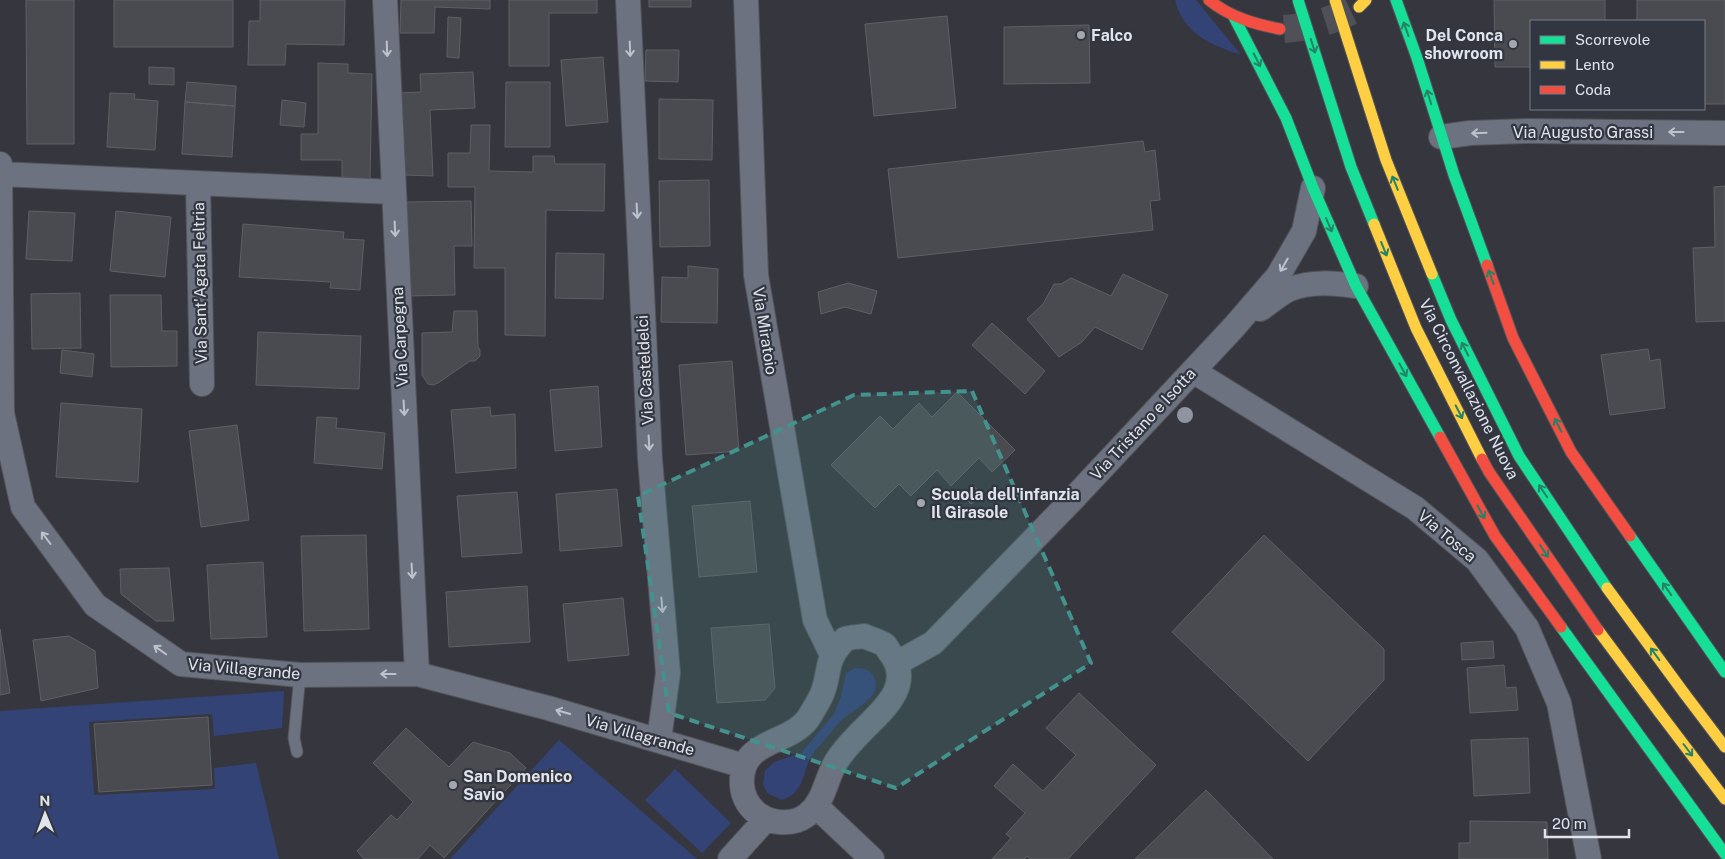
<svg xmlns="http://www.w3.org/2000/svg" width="1725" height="859" font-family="'Public Sans',sans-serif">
<rect width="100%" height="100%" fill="#36373e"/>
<path fill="#334376" d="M 1175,0 L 1196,0 L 1241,55 C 1212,45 1183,34 1175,0 Z
M 855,668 C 863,668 870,669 874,677 C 884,697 854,709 843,719 C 833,729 824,741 815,751 C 804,764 806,781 795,792 C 792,796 786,798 782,800 L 767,793 L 763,784 L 765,771 L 774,762 L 801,753 L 834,714 L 841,696 L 846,673 Z
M 284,691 L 282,728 L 214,736 L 212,714 L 89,722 L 94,795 L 215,789 L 214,768 L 256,763 L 279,859 L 0,859 L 0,711 Z
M 559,740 L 697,859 L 450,859 Z
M 675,769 L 731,823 L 702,853 L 645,800 Z"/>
<path fill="#4a4b50" stroke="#5e6065" d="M 26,0 L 74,0 L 74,144 L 27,144 Z
M 114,0 L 233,0 L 233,47 L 114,47 Z
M 260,0 L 345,0 L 344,45 L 286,44 L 285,65 L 248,65 L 249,21 L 260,21 Z
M 401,0 L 490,0 L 490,9 L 435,7 L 434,33 L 400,33 Z
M 509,0 L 597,0 L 597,13 L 549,13 L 549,66 L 509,66 Z
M 649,0 L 691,0 L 691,7 L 649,7 Z
M 1494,0 L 1605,0 L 1605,21 L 1531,21 L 1531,67 L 1495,67 Z
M 1637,0 L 1725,0 L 1725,104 L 1704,104 L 1704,21 L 1637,21 Z
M 947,16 L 956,108 L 874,116 L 865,24 Z
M 448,17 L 461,18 L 459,58 L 447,57 Z
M 1089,25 L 1090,83 L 1004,84 L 1004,27 Z
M 646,50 L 679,50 L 678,82 L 645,81 Z
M 603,57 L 608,122 L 566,126 L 561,60 Z
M 318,63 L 348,64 L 348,73 L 372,74 L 370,179 L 342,178 L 342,160 L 301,160 L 301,134 L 318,134 Z
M 149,67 L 174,68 L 174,85 L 149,84 Z
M 473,72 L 475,108 L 430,110 L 433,176 L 405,175 L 401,93 L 421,92 L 420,74 Z
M 187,82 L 236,86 L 235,106 L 185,102 Z
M 506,82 L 550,82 L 550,147 L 505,147 Z
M 110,93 L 135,94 L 134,99 L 158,101 L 155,150 L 107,147 Z
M 659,99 L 713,100 L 712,160 L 659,159 Z
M 282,100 L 306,103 L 304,127 L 280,125 Z
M 185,102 L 235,106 L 232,157 L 182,154 Z
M 471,125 L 490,125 L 489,171 L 533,172 L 533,156 L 554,156 L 555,164 L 605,164 L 604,211 L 546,210 L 545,336 L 505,335 L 505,268 L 474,268 L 475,187 L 448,187 L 448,153 L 470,153 Z
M 1143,141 L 1145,152 L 1155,150 L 1160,200 L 1150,201 L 1153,230 L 898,258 L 888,169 Z
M 709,180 L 710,246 L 660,247 L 659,181 Z
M 1725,186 L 1725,321 L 1696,322 L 1693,248 L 1715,247 L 1714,187 Z
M 471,201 L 472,246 L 454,246 L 455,295 L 408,296 L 407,202 Z
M 29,211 L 75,213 L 72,261 L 26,259 Z
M 116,211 L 171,217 L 165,277 L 110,271 Z
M 243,224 L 344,232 L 343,239 L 364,240 L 360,290 L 330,288 L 331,282 L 239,277 Z
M 556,253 L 604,254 L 603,299 L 555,298 Z
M 688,266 L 718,269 L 717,323 L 661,322 L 662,277 L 688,278 Z
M 1123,274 L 1168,295 L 1142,350 L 1095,327 L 1082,342 L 1059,357 L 1027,319 L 1043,304 L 1054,284 L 1061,284 L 1071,278 L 1111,296 Z
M 848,283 L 877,291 L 871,314 L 845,307 L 821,314 L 818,292 Z
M 80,293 L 81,348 L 32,349 L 31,294 Z
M 110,295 L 161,295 L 162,331 L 177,331 L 177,366 L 111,367 Z
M 454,311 L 477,311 L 478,347 L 480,350 L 480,356 L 475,361 L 470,361 L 438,383 L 433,385 L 428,384 L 422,375 L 422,333 L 452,332 Z
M 992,323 L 1045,371 L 1025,394 L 972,345 Z
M 258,332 L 361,336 L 359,389 L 256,385 Z
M 1648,349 L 1650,361 L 1660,359 L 1665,408 L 1610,415 L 1601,355 Z
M 62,350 L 94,354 L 92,377 L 60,373 Z
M 732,361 L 739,451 L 686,455 L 679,365 Z
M 598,386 L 602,447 L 555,451 L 550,390 Z
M 957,392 L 1015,450 L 992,472 L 979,458 L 951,486 L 937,470 L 911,496 L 899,484 L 875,508 L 831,465 L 880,416 L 893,429 L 919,403 L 932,417 Z
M 61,403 L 142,409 L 138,482 L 56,477 Z
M 490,407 L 491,416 L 515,414 L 516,468 L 456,473 L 451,410 Z
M 317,417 L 337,418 L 336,428 L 385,433 L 382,469 L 314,463 Z
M 237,425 L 249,520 L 201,527 L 189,431 Z
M 974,486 L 982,495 L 971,504 L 963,495 Z
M 617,489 L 622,546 L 560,551 L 556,494 Z
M 517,492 L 522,553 L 462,557 L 457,496 Z
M 750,501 L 757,572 L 699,577 L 692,506 Z
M 366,535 L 369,629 L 304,631 L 301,536 Z
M 1264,535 L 1384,649 L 1384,680 L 1308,761 L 1172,632 Z
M 263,562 L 267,637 L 211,639 L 207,565 Z
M 169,568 L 174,621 L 156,621 L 121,594 L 120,569 Z
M 527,586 L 530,642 L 449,647 L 446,592 Z
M 623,598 L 629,655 L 568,661 L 563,604 Z
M 769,624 L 775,688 L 765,700 L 717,703 L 711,628 Z
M 0,629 L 10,693 L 0,695 Z
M 69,636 L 95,651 L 98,688 L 41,701 L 33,640 Z
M 1493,641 L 1494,658 L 1462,660 L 1461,643 Z
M 1504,665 L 1506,688 L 1516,687 L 1518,710 L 1470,713 L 1467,668 Z
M 1079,693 L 1156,765 L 1068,859 L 1030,859 L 1027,856 L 1024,859 L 992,859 L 1011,838 L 1006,834 L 1025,813 L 994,786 L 1013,764 L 1043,791 L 1076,755 L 1046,728 Z
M 208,717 L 212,785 L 99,792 L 94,724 Z
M 406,728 L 449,767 L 473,742 L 510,753 L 526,768 L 444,858 L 430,845 L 418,859 L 364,859 L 357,851 L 391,815 L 397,820 L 413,802 L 373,763 Z
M 1528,738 L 1530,793 L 1474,796 L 1471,740 Z
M 1206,790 L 1273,859 L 1135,859 Z
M 1470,821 L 1547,822 L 1548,859 L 1459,859 L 1459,843 L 1470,843 Z"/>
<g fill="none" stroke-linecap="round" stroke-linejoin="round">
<path stroke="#505158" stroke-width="28" stroke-dasharray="28 14" stroke-linecap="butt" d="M 1284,29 C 1314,27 1333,20 1359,7"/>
<defs>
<path id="lane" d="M 297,752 L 294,738 L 300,675"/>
<path id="street" d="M 385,0 L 417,674
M 628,0 L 650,459 L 668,673 L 659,740
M 746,0 L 756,275 L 815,620 L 832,655
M 1441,137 L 1470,133 L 1527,131 L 1725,133
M 0,164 L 2,413 L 23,507 L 95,605 L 181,664 L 300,675 L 417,674 L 548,708 L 744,766
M 0,174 L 393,192
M 198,183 L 202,384
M 1260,309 C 1270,303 1280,293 1290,289 C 1312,281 1334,283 1356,286
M 1193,371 L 1415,508 L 1477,560 L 1527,628 L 1559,703 L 1589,859
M 864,636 C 870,639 879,641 885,645 C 887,647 889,652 891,654 C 913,684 885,708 865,728 C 855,738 844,749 836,762 C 825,780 825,801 807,815 C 794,825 774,824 761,816 C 750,809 743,798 742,785 C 739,736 793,747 811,714 C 815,707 819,701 822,694 C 830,675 825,662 840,645 C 842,643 843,641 845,639 C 850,637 859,637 864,636 Z
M 897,663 L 933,643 L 1072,500 L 1234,327 L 1278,276 L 1304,231 L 1313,188
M 816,806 L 872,859
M 730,859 L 766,819"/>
<path id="fast" d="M 1396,0 L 1417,58 L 1454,175 L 1487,265
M 1234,17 L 1286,118 L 1313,188 L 1356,286 L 1440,437
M 1630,536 L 1725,672
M 1561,627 L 1725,854"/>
<path id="slow" d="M 1359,7 L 1366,0
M 1684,693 L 1725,747
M 1659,712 L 1725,799"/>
<path id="jam" d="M 1209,0 C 1230,17 1254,24 1280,29
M 1487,265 L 1513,338 L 1571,452 L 1630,536
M 1440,437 L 1495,536 L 1561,627"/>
</defs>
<use href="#lane" stroke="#525459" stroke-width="13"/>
<use href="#street" stroke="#525459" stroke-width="26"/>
<use href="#fast" stroke="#525459" stroke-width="13"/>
<use href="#slow" stroke="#525459" stroke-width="13"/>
<use href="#jam" stroke="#525459" stroke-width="13"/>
<use href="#lane" stroke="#6d7281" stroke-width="11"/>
<use href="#street" stroke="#6d7281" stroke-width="24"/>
<use href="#fast" stroke="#16e098" stroke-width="11"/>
<use href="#slow" stroke="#ffcf43" stroke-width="11"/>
<use href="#jam" stroke="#f24e42" stroke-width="11"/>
<defs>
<path id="fast-bridge" d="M 1298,0 L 1351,167 L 1374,224
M 1432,274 L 1451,320 L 1519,456 L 1607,588"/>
<path id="slow-bridge" d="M 1335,0 L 1386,160 L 1432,274
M 1374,224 L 1416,328 L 1482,459
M 1607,588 L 1684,693
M 1598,630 L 1659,712"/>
<path id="jam-bridge" d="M 1482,459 L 1489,472 L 1598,630"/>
</defs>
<use href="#fast-bridge" stroke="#525459" stroke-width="13" stroke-linecap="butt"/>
<use href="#slow-bridge" stroke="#525459" stroke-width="13" stroke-linecap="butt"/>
<use href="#jam-bridge" stroke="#525459" stroke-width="13" stroke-linecap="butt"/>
<use href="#fast-bridge" stroke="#16e098" stroke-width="11"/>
<use href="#slow-bridge" stroke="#ffcf43" stroke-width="11"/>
<use href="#jam-bridge" stroke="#f24e42" stroke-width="11"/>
</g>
<circle fill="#9094a2" cx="1185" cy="415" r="8"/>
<defs><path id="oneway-shaft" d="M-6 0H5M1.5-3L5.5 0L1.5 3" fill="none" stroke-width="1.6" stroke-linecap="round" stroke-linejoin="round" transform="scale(1.25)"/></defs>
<g stroke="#258268">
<use href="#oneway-shaft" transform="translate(1406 29) rotate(-110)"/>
<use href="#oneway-shaft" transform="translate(1313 46) rotate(72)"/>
<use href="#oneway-shaft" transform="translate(1257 60) rotate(63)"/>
<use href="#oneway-shaft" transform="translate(1429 97) rotate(-107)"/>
<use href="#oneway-shaft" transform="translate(1395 183) rotate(-112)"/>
<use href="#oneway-shaft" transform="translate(1329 225) rotate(66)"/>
<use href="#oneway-shaft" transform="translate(1384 249) rotate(68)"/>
<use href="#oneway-shaft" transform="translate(1491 277) rotate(-110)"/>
<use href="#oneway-shaft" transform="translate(1465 349) rotate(-117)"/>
<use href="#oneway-shaft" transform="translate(1403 370) rotate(61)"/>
<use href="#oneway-shaft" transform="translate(1459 412) rotate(63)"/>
<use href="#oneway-shaft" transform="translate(1558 425) rotate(-117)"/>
<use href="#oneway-shaft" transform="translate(1543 491) rotate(-124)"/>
<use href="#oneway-shaft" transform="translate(1481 512) rotate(61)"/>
<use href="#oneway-shaft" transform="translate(1544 551) rotate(56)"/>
<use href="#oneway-shaft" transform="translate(1667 589) rotate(-125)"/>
<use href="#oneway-shaft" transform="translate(1655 654) rotate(-126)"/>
<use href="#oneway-shaft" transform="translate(1688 750) rotate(53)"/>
</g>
<g stroke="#bec2cb">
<use href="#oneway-shaft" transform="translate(387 49) rotate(88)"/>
<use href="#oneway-shaft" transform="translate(630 49) rotate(88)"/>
<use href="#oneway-shaft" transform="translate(1676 132) rotate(-180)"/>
<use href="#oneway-shaft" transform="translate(1479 133) rotate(178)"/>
<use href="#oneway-shaft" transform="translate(637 211) rotate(87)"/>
<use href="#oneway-shaft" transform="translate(395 229) rotate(87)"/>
<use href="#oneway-shaft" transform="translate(1284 265) rotate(120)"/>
<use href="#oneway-shaft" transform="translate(404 408) rotate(87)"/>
<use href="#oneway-shaft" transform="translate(649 443) rotate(87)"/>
<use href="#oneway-shaft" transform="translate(46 538) rotate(-127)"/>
<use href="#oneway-shaft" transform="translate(412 571) rotate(87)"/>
<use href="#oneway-shaft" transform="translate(662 605) rotate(85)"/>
<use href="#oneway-shaft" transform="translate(160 650) rotate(-145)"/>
<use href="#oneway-shaft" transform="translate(388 674) rotate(180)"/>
<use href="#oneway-shaft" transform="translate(563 712) rotate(-164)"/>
</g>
<path fill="#44928d" fill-opacity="0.2" stroke="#44928d" stroke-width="4" stroke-dasharray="10 6" stroke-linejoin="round" d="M 972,391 L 1091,663 L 896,788 L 669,713 L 638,496 L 854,395 Z"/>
<g fill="#a5a7ae" stroke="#323641" stroke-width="2">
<circle cx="1081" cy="35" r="5"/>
<circle cx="1513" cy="44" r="5"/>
<circle cx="921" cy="503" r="5"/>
<circle cx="453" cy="785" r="5"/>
</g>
<g text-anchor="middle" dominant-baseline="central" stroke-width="4.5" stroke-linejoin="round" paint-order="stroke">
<g font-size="16" font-weight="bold" fill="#e1e4eb" stroke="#323641" text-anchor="start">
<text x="1091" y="35">Falco</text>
<text x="1503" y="35" text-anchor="end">Del Conca<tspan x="1503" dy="18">showroom</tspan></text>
<text x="931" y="494">Scuola dell'infanzia<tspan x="931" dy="18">Il Girasole</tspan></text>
<text x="463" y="776">San Domenico<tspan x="463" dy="18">Savio</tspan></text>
</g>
<g font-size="16" fill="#e1e4eb" stroke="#323641">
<text x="1583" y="132">Via Augusto Grassi</text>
<text transform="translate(200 283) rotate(-91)">Via Sant'Agata Feltria</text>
<text transform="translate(765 331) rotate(81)">Via Miratoio</text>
<text transform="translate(400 337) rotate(-93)">Via Carpegna</text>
<text transform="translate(645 370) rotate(-93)">Via Casteldelci</text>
<text transform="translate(1469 389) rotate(63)">Via Circonvallazione Nuova</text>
<text transform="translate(1143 424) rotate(-47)">Via Tristano e Isotta</text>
<text transform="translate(1447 536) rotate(40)">Via Tosca</text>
<text transform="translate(244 669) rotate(5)">Via Villagrande</text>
<text transform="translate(640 735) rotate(16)">Via Villagrande</text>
</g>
</g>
<rect x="1530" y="20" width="175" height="90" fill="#323641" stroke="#787c85"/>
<rect x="1540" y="36" width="25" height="8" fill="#16e098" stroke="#787c85"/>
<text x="1575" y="45" font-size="15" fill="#e1e4eb">Scorrevole</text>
<rect x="1540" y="61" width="25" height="8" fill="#ffcf43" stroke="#787c85"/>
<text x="1575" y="70" font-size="15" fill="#e1e4eb">Lento</text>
<rect x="1540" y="86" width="25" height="8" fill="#f24e42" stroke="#787c85"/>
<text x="1575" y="95" font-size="15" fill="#e1e4eb">Coda</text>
<g transform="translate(45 814) rotate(359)" stroke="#323641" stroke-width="4" paint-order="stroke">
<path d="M0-4L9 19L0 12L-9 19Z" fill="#e1e4eb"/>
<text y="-8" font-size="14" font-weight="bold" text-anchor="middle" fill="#e1e4eb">N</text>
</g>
<path d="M1545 829v8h84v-8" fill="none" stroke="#e1e4eb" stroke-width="2.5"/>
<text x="1552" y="829" font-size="15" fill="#e1e4eb" stroke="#323641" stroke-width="4" paint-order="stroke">20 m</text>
</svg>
